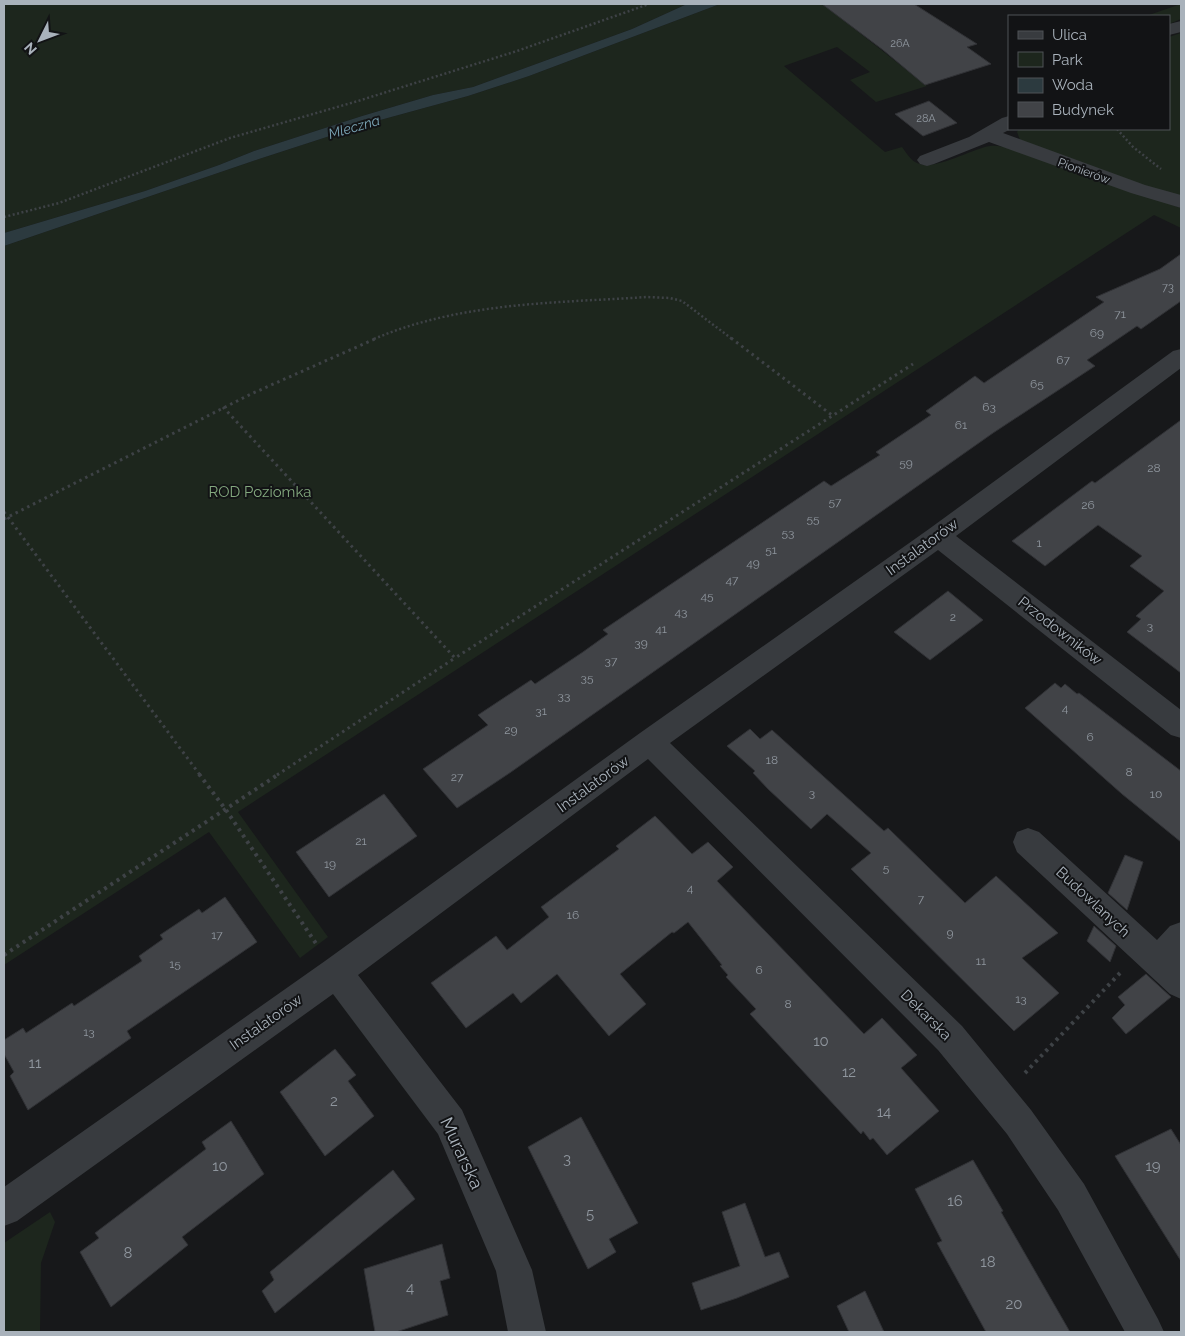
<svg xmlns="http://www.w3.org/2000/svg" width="1185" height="1336" font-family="Raleway,sans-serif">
<rect width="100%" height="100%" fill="#17181a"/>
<path fill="#1d261d" d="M 4,4 L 687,4 L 632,29 L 473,87 L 433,95 L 362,116 L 254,151 L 219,165 L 145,191 L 4,233 Z
M 720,4 L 823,4 L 927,86 L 876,102 L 850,80 L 870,72 L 837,47 L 784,66 L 885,152 L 902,147 C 906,152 909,158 915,162 C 933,173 970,149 990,146 C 996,145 1003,147 1009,148 L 1181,208 L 1181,228 L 1154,215 L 238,812 L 328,937 L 300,958 L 209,832 L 4,965 L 4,246 L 259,159 L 373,122 L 468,96 L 529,76 Z
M 1181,4 L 1181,19 L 1169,24 L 1169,16 L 1146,16 Z
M 1181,33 L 1181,198 L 1141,186 L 1020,140 L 1017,132 L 1019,129 L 1169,129 L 1169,37 Z
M 50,1212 L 55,1222 L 41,1263 L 40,1332 L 4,1332 L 4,1243 Z"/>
<path fill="#2c3a3f" d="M 687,4 L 720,4 L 529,76 L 468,96 L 373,122 L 259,159 L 4,246 L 4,233 L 145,191 L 219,165 L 254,151 L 362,116 L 433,95 L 473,87 L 632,29 Z"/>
<path fill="#414347" stroke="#313236" d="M 822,4 L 914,4 L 977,44 L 967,47 L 991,64 L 925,85 L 883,50 Z
M 929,101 L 957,123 L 923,136 L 895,114 Z
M 1181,254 L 1181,301 L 1141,329 L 1137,326 L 1087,360 L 1095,366 L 993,433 L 511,772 L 457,808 L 423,769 L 488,725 L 478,715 L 531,680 L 535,684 L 583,652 L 608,634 L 603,630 L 824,481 L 831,486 L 880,455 L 876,452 L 931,415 L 926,411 L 975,376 L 984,383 L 1104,302 L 1096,297 L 1160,269 Z
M 1181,420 L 1181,673 L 1127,632 L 1141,619 L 1136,616 L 1164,591 L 1130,566 L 1142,556 L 1098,525 L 1045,566 L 1012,541 L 1092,481 L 1095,483 Z
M 948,591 L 983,620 L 930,660 L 894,632 Z
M 1055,683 L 1061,688 L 1065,684 L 1077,694 L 1079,693 L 1181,771 L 1181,842 L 1122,794 L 1025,708 Z
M 750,729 L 760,739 L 772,730 L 884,831 L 888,828 L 965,903 L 996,876 L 1058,933 L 1022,958 L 1059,993 L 1014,1031 L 851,869 L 871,853 L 827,814 L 811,829 L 768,789 L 753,773 L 755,771 L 727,746 Z
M 384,794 L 417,836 L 329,897 L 296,852 Z
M 655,816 L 692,854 L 708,842 L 733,867 L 717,881 L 864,1034 L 882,1018 L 917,1055 L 901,1068 L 939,1111 L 887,1155 L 873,1138 L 870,1140 L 863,1131 L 861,1134 L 750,1014 L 756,1009 L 726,977 L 728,975 L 720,966 L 722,965 L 688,922 L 674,933 L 672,932 L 620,974 L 646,1004 L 609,1036 L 557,974 L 521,1003 L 513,993 L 466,1028 L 431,983 L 496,936 L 507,950 L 549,917 L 541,907 L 619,849 L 616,846 Z
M 1125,855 L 1143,862 L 1127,910 L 1108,893 Z
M 225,897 L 257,942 L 127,1031 L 131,1038 L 28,1110 L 10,1076 L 14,1072 L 4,1054 L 4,1040 L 23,1028 L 26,1033 L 72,1003 L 74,1006 L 142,961 L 139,956 L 163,939 L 160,935 L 199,909 L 202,913 Z
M 1094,926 L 1116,946 L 1110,962 L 1087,941 Z
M 1146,974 L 1171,997 L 1126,1034 L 1112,1018 L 1125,1005 L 1118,997 Z
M 335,1049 L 356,1075 L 348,1081 L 374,1116 L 325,1156 L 280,1092 Z
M 581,1117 L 638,1223 L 609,1239 L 616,1252 L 588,1269 L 528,1147 Z
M 231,1121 L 264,1174 L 182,1237 L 188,1245 L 111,1307 L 80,1252 L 99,1238 L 95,1233 L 206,1149 L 202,1142 Z
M 1171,1129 L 1181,1145 L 1181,1261 L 1115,1156 Z
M 973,1160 L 1003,1211 L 1001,1212 L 1070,1332 L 986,1332 L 937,1243 L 942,1241 L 915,1189 Z
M 393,1170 L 415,1199 L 275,1313 L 262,1291 L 274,1280 L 270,1272 Z
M 745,1203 L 765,1257 L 779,1252 L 789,1277 L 737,1298 L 701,1310 L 692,1283 L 740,1266 L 722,1212 Z
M 442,1244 L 450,1278 L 440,1281 L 448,1315 L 396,1332 L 375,1332 L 364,1269 Z
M 865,1291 L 884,1332 L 849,1332 L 837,1306 Z"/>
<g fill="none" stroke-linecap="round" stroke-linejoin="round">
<path stroke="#3e4246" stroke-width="2.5" stroke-dasharray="2 2.5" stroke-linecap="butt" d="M 1117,129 L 1133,147 L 1161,169
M 4,217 L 59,203 L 230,138 L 358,101 L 517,51 L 649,4
M 374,339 C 460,302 556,303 647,297 L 670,298 L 682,301 L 732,339"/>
<path stroke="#3e4246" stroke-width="3" stroke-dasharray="2.5 4" stroke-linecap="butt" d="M 731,338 L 833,416
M 223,407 L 455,658 L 913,364
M 4,512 L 200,775
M 4,519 L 251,394 L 377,338
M 277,775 L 455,658"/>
<path stroke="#3e4246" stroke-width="4" stroke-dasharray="3 4.5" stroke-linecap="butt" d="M 199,774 L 226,810 L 317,945
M 4,955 L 279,774
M 1025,1073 L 1120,973"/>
<path fill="#383b3f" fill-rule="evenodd" d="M 1181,21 L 1181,32 L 1169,35 L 1169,24 Z
M 1009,116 L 1009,129 L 1011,129 L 1003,133 L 1145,185 L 1181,195 L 1181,208 L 1131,193 L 989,142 L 934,164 L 927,166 L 920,164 L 917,160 L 920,156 L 969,137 L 1002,118 Z
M 1181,349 L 1181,368 L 956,536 L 1181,710 L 1181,738 L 1171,735 L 938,550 L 670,743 L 962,1026 L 1031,1110 L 1084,1184 L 1158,1319 L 1164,1332 L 1125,1332 L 1058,1210 L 1007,1134 L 938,1050 L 648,759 L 358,975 L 462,1110 L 532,1270 L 546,1332 L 508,1332 L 496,1271 L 438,1134 L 333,994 L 17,1221 L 4,1226 L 4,1187 L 325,961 L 640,733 L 929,529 L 1173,351 Z
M 1028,828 L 1039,832 L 1157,940 L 1170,926 L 1181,922 L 1181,999 L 1170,994 L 1017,852 L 1013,842 L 1017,832 Z"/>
</g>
<g text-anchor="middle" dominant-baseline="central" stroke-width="4" stroke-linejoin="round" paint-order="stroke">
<g font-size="11" fill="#8f969e">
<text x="900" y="43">26A</text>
<text x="926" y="118">28A</text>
<text x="1168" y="287">73</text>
</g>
<g font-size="12" fill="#a9b2bb" stroke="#121315">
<text transform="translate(1084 171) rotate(20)">Pionierów</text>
</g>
<g font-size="12" fill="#8f969e">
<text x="1120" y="314">71</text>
<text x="1097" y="333">69</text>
<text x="1063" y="360">67</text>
<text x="1037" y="384">65</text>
<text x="989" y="407">63</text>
<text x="961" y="425">61</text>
<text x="906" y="463">59</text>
<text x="1154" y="468">28</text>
<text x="835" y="502">57</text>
<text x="1088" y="505">26</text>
<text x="813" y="519">55</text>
<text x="788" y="533">53</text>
<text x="1039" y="543">1</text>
<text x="771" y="550">51</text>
<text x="753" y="563">49</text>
<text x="732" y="580">47</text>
<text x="707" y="596">45</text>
<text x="681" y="612">43</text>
<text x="953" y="617">2</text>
<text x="1150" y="626">3</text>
<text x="661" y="629">41</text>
<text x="641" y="643">39</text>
<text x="611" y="661">37</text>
<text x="587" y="678">35</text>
<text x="564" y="696">33</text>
<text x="1065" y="708">4</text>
<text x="541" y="711">31</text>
<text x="511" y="730">29</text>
<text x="1090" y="737">6</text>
<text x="772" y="760">18</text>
<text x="1129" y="772">8</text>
<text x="457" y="777">27</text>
<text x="812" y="793">3</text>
<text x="1156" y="794">10</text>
<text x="361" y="841">21</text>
<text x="330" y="864">19</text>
<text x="886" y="868">5</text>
<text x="690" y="888">4</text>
<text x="921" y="899">7</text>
<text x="573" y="915">16</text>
<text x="950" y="933">9</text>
<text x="217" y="935">17</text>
<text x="981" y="961">11</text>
<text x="175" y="964">15</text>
<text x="759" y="970">6</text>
<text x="1021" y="999">13</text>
<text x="788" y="1004">8</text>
<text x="89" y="1032">13</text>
</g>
<g font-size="14" font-style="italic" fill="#7da8b9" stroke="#121315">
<text transform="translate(354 127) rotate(-16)">Mleczna</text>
</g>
<g font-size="15" fill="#83a87e" stroke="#121315">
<text x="260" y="492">ROD Poziomka</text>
</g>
<g font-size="15" fill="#a9b2bb" stroke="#121315">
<text transform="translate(922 547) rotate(-36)">Instalatorów</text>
<text transform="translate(1060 631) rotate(38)">Przodowników</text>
<text transform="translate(593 784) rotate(-36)">Instalatorów</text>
<text transform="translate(1093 902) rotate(43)">Budowlanych</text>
<text transform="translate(926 1015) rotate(45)">Dekarska</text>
<text transform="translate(266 1022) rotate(-35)">Instalatorów</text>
</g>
<g font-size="15" fill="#8f969e">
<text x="821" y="1041">10</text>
<text x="35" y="1063">11</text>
<text x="849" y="1072">12</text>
<text x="334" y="1101">2</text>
<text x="884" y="1112">14</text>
<text x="567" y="1159">3</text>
<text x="220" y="1166">10</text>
<text x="1153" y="1166">19</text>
<text x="955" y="1201">16</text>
<text x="590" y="1214">5</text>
<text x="128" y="1253">8</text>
<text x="988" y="1262">18</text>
<text x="410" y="1288">4</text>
<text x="1014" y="1304">20</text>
</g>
<g font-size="18" fill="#a9b2bb" stroke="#121315">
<text transform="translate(462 1153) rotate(65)">Murarska</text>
</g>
</g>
<rect width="1185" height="1336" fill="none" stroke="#a9b2bb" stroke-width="10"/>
<rect x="1008" y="15" width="162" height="115" fill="#121315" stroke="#4e5357"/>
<rect x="1018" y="31" width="25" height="8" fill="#383b3f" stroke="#4e5357"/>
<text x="1052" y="40" font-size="15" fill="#a9b2bb">Ulica</text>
<rect x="1018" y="52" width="25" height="15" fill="#1d261d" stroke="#4e5357"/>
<text x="1052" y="65" font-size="15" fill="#a9b2bb">Park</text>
<rect x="1018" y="78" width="25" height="15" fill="#2c3a3f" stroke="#4e5357"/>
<text x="1052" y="90" font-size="15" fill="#a9b2bb">Woda</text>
<rect x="1018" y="102" width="25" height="15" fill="#414347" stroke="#4e5357"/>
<text x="1052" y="115" font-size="15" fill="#a9b2bb">Budynek</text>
<g transform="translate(40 40) rotate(228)" stroke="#121315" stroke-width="4" paint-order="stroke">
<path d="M0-4L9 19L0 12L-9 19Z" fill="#a9b2bb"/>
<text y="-8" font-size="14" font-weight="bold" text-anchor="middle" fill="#a9b2bb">N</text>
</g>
</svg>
